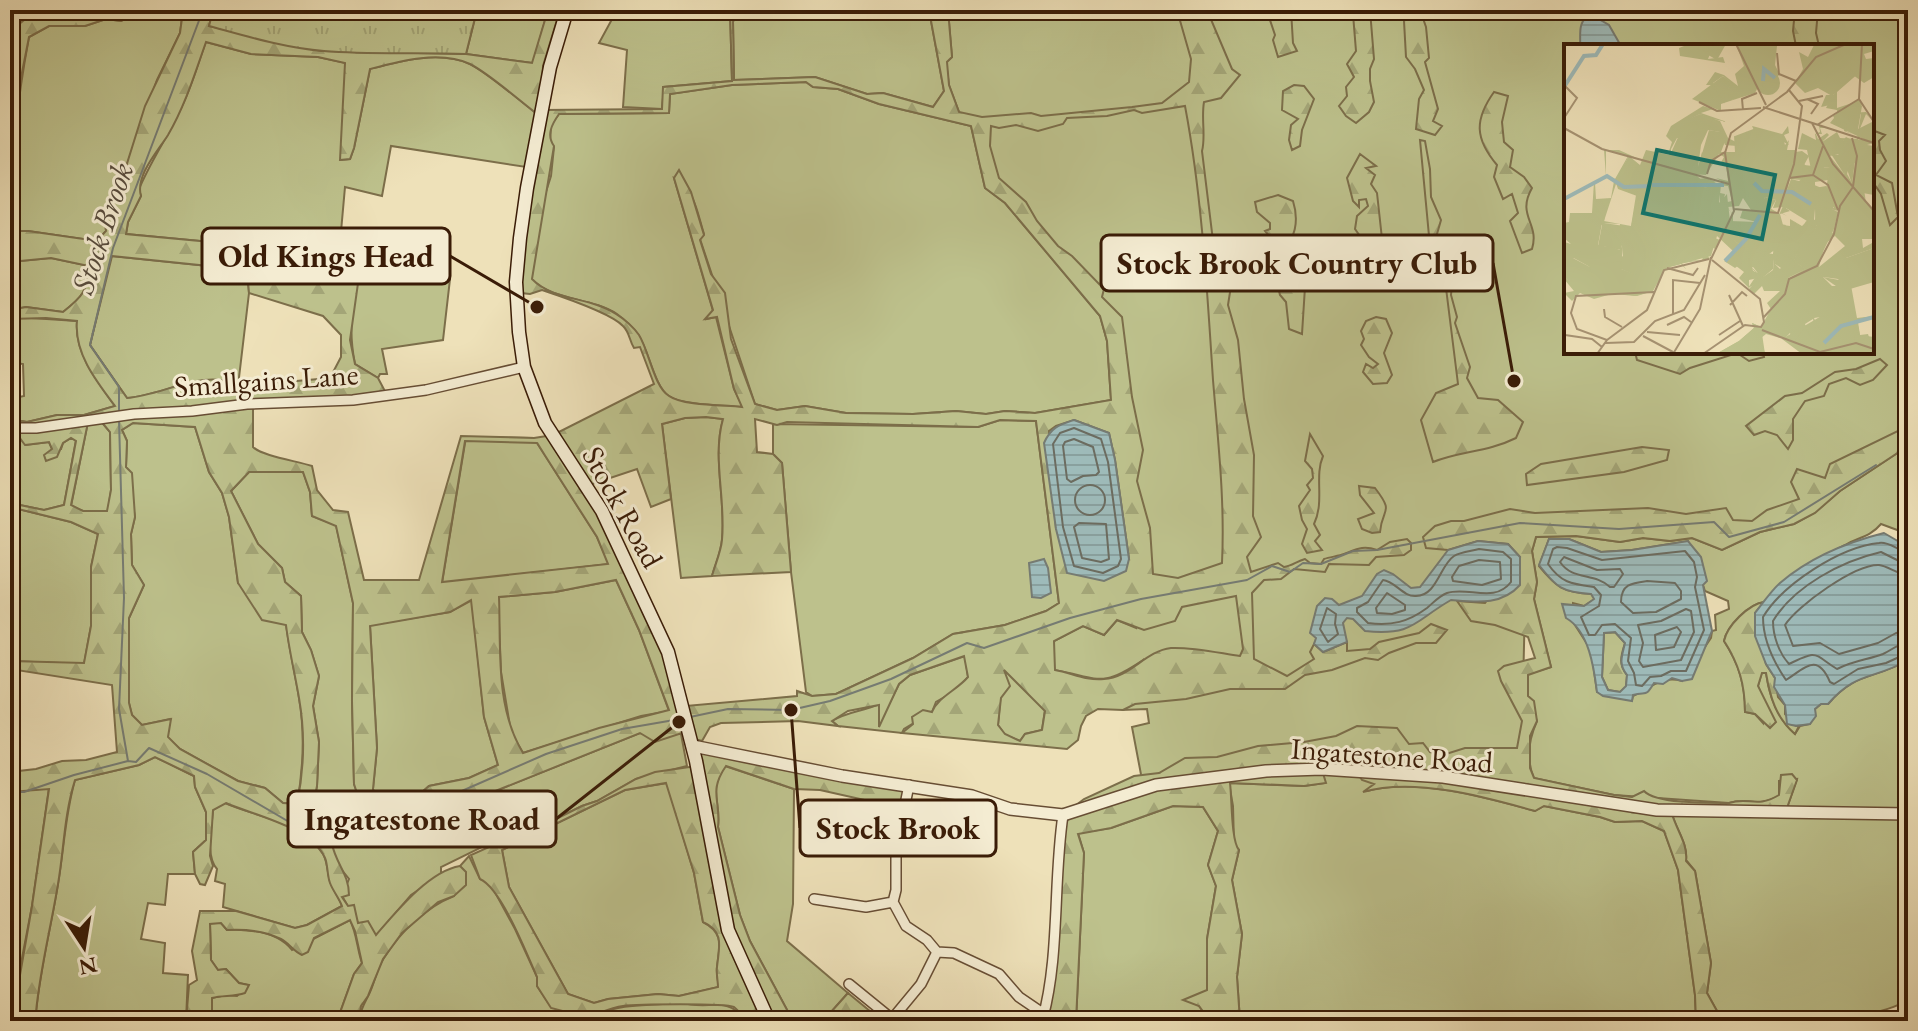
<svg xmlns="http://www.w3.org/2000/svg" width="1918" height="1031" font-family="'EB Garamond',serif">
<defs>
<pattern id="forest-firs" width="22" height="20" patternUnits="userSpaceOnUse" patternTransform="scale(2)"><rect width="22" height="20" fill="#bdc18c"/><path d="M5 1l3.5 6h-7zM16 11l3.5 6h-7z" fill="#a3a577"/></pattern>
<pattern id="park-tufts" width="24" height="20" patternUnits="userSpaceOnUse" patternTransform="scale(2)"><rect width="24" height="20" fill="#bdc18c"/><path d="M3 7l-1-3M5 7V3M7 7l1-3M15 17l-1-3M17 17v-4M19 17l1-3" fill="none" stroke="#a3a577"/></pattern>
<pattern id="water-rules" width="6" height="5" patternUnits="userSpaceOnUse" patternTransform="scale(2)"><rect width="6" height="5" fill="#9ebbba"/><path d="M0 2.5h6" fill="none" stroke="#89a09e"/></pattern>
</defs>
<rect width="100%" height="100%" fill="#eee1b9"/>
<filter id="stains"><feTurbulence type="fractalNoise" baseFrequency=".0025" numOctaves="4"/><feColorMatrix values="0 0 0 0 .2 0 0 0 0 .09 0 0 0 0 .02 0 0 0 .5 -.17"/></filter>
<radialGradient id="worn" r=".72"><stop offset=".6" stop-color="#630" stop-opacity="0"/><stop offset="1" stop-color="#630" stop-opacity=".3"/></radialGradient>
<path fill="#bdc18c" stroke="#7c6e4a" stroke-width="2" fill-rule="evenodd" d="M 143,10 L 183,11 L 180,33 L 157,80 L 124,173 L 104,211 L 106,231 L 97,241 L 28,231 L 10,231 C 10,166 17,101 29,37 L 49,26 L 85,26 L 106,19 L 121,21 Z
M 477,10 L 548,10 L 533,63 L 466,54 Z
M 617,10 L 730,10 L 732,81 L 664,87 L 662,109 L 623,107 L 627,50 L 599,43 Z
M 736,10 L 929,10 L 944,91 L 933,107 L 883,93 L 867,94 L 815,77 L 734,80 L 733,22 Z
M 948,10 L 1908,10 L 1908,443 L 1782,521 L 1527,521 L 1521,771 L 1351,771 L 1375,784 L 1367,791 C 1414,777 1488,798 1535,811 L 1544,806 L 1600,817 L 1615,822 L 1642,821 L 1664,831 L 1678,870 L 1695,995 L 1696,1021 L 1240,1021 L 1237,977 L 1242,934 L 1232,880 L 1239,850 L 1234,844 L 1233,806 L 1229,783 L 1304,786 L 1325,783 L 1322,770 L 1143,785 L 1132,727 L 1149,723 L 1147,709 L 1123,710 L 1143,670 L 1143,660 C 1100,689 1100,678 1054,670 L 1054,641 L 1083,626 L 1104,635 L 1117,620 L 1136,628 L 1113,319 L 994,178 L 984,138 L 959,112 L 949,85 L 946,62 L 952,57 ZM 1566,46 L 1872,46 L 1872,352 L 1566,352 Z
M 206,42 L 251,54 L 318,57 L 346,63 L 341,160 L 350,159 L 354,148 L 370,69 C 400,61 440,50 470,64 C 490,74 522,103 541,117 L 526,167 L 391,146 L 382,196 L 345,187 L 339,254 L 126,234 L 128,222 L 141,196 L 139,189 C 151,160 169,135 182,106 C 192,86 198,63 206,42 Z
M 806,82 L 813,87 L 838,89 L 879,104 L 971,126 L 985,188 L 1005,203 L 1100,316 L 1107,341 L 1111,400 L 1035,413 L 1005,411 L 986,414 L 956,411 L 913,414 L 846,413 L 805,406 L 777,410 L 755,404 L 700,239 L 704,234 C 697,212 695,190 674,178 L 713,311 L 707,319 L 716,317 L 734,389 L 743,407 C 725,405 685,406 669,396 C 655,388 649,351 639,336 C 635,329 624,319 617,314 C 591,297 553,301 531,279 L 544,198 L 551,176 L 554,147 L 550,142 L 551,125 L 559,114 L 669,113 L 670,94 L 732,85 Z
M 111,256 L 247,270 L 249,293 L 238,386 C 206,368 162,396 127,398 L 90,345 Z
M 51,258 L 89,266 C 88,290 83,297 63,312 L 26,307 L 10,310 L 10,262 Z
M 394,270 L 450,279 L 443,340 L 382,349 L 387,374 L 380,374 L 378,378 L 355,364 C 349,335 351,304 359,275 Z
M 16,317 L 77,321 C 74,353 97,381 115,406 L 84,415 L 57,415 L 27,422 L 10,419 L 10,399 L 24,396 L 23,364 L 10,362 L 10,319 Z
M 706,417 L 723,419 C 712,458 726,499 722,539 C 721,552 715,564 712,576 L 681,578 L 662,424 L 685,418 Z
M 100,420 L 110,432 L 111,490 L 108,511 L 83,511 L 71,506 L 88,422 Z
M 1000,420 L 1036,421 L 1059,603 L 1046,611 L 1005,625 L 953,634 L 913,658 L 836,694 L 812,696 L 806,692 L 791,572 L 782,463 L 773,454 L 773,424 L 978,427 Z
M 133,423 L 195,427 L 209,472 L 222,493 L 229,517 L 238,583 L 286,624 C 289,649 295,673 299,698 C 305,732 303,770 297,804 L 283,803 L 265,788 L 238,781 L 180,749 L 167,737 L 170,719 L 142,725 L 132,715 L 129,703 L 129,618 L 144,585 L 132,565 L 131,534 L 135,517 L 126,467 L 127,441 L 122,430 Z
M 10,435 L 19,437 L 26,445 L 49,442 L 52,449 L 61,449 L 63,443 L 71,438 L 76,440 L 64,505 L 44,510 L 10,503 Z
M 466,437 L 534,438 L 597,537 L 609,564 L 442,583 Z
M 1908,446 L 1908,534 L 1881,524 C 1870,537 1859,537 1845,545 C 1814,561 1786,576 1764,602 C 1749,604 1727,625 1724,641 C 1739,664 1745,684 1745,712 L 1755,714 L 1763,723 L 1764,701 L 1758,686 L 1762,672 L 1766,673 C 1769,696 1777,718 1795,734 L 1800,726 L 1810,724 L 1815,709 L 1821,704 L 1828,704 C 1856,671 1874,680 1908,660 L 1908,985 L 1905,986 L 1902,1003 C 1888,1011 1869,1012 1857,1021 L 1717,1021 L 1717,1011 L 1707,993 L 1711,963 L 1695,871 L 1686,860 C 1688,844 1677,831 1672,814 L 1790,810 L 1788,805 L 1797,779 L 1779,781 L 1779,796 C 1755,809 1750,796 1729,803 L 1614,795 L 1534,778 C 1526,760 1529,739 1537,721 L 1528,696 L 1528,674 L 1551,667 L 1534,599 L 1537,582 L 1532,551 L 1536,537 L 1576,536 L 1620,542 L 1643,538 L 1670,541 L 1692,538 L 1722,550 L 1760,532 L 1794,524 L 1814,513 L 1840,491 ZM 1549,539 L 1569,539 L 1601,552 L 1632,550 L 1688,541 L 1705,591 L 1728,601 L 1729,609 L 1715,615 L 1716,630 L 1712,631 L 1711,638 L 1682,681 C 1662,675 1650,688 1633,696 L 1632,700 L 1597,692 L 1591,650 L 1573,622 L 1573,603 L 1584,606 L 1595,599 L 1592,594 C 1563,592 1557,588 1539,566 Z
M 249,472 L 303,472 L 310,492 L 312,516 L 336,525 L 353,603 L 352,701 L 354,784 L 367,820 L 344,826 L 326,827 L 318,822 L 312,810 L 317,786 L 319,742 L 313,706 L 319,676 L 311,650 L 302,632 L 301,596 L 285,582 L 282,568 L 258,544 L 231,491 Z
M 10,507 L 71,522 L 98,534 L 91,567 L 91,626 L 84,664 L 10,661 Z
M 616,580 L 639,630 L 669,711 L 641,716 L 523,753 L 511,732 L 501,672 L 498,597 L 555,592 Z
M 472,600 L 484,717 L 498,765 L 469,778 L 429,786 L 403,809 L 390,817 L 381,817 L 373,789 L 377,748 L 370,625 L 450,612 Z
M 965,656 L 968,677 L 957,690 L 936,702 L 932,712 L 904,729 L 902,733 L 838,726 L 832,721 C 849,711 862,712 879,704 L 879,724 L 899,684 L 910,675 Z
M 1003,668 L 1045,710 L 1042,730 L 1025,734 L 1020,741 L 1005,735 L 998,725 Z
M 640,733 L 681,734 L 687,766 L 636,779 L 597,801 L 582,806 L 501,846 L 498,839 L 441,867 L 441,875 L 411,895 L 376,936 L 358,923 L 342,896 L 349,879 L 337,864 L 331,844 L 366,844 L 442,819 L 478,798 Z
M 155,757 L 194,776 L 195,787 L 206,812 L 206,840 L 193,852 L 195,874 L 168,874 L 165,905 L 148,903 L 141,939 L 165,943 L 163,973 L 188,975 L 186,1021 L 80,1021 L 36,1013 C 40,969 51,927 58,884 C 64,849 65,815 75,780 L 139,765 Z
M 725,766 L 794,789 L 793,904 L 787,941 L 848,993 L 823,1021 L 793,1021 L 750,941 L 740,915 L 718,827 C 721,800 708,792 725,766 Z
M 667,783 L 694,873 L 703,922 C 725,933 719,947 717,967 C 716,974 718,981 719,987 L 679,996 L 658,994 L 608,999 L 594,1003 L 568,994 L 509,887 L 502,850 L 625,790 Z
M 49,788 L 32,906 L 10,1021 L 10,792 Z
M 225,803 C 257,817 303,822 323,854 C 328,862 327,875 331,884 C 334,891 339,898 342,906 L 307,925 L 295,928 L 223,907 L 225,884 L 215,881 L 217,869 C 205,856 212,827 213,810 Z
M 1173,806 L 1203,807 L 1218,831 L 1208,865 L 1216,886 L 1207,939 L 1207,990 L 1199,1006 L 1210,1021 L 1076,1021 L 1084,853 L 1078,833 L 1111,828 Z
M 469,856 L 480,879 L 490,883 L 515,929 L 537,977 L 537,986 L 551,1007 L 582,1016 L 584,1021 L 359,1021 C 360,1009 365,1003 370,992 C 375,981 377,968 384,958 C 400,932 426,907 454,896 L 465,872 L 460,866 Z
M 350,920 C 357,934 357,949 362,963 L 354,974 L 337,1021 L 212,1021 L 212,998 L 226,995 L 237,996 L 248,985 L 239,983 L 226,969 L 218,970 L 211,960 L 210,923 L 221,923 L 227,930 C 250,929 277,931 292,950 Z
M 681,1002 C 709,1012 724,993 747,1021 L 603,1021 L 599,1014 C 627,1002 651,1007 681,1002 Z"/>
<path fill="url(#forest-firs)" stroke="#7c6e4a" stroke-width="2" fill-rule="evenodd" d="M 34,10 L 143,10 L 121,21 L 106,19 L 85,26 L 49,26 L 29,37 L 19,88 L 10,174 L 12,34 C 16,22 27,21 34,10 Z
M 179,10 L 213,10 L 209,26 L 321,51 L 466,54 L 532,63 L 548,10 L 560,10 L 543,66 L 541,110 L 662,109 L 663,87 L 732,81 L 730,10 L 736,10 L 733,22 L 734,80 L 815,77 L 867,94 L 883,93 L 933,107 L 944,91 L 929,10 L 948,10 L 952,57 L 947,62 L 949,85 L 959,112 L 982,117 L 1031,113 L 1041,116 L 1132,107 L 1162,103 L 1189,82 L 1191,59 L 1177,10 L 1207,10 L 1232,69 L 1240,75 L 1221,98 L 1204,102 C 1201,119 1206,136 1202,151 L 1215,257 L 1231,286 L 1228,305 L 1238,340 L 1244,399 L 1254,455 L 1253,516 L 1261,537 L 1247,557 L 1251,572 L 1278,563 L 1284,567 C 1292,566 1297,561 1305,559 L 1310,563 L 1321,564 L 1324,559 C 1330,557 1339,556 1344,554 C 1357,549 1363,545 1377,550 L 1390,542 L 1407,539 L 1411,543 L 1411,550 L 1404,555 L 1376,557 L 1369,565 L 1329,564 L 1325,572 L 1294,569 L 1281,579 L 1264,580 L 1252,593 L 1254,659 L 1287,676 L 1314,659 L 1310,652 L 1314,644 L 1323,652 L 1347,642 L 1347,651 L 1370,649 L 1379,642 L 1419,633 L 1431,624 L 1447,630 L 1436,643 L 1416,643 L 1389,653 L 1378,660 L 1365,658 L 1332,670 L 1305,675 L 1285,689 L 1230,689 L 1186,699 L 1135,704 L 1123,710 L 1098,709 L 1086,716 L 1081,726 L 1078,740 L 1067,749 L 902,733 L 913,724 L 912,717 L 923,710 L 932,712 C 938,697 957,690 968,677 L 964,656 L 910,675 L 899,684 L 879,727 L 879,705 L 848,711 L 832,721 L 838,726 L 798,721 L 721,723 L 710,727 L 702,741 L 691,738 L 688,731 L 655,742 L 640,733 L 478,798 L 442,819 L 365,844 L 332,844 C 336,864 349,874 349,895 L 342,897 L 348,906 L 354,905 L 358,923 L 368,921 L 376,935 C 396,912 429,871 460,866 L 466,872 L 466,885 L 454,896 L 438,902 L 402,933 L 383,959 L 368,996 L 361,1006 L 359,1021 L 337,1021 L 354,974 L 362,963 L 355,931 L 350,920 L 314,938 L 308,952 L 302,955 C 293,951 289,943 281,939 C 265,931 245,929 227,930 L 221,923 L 210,924 L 211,960 L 218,970 L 226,969 L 239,983 L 249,985 L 245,993 C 234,997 223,995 212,998 L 212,1021 L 186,1021 L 189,985 L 197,980 L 192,951 L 200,911 L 236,911 L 295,928 L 307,925 L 342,906 C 339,898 333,891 330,883 C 327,875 328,865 325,858 C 312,827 253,815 226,803 L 213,810 L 210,856 L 213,866 L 205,885 L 200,884 L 195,874 L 193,852 L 206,840 L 206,812 L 195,787 L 194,776 L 155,757 L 139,765 L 75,780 C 64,815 64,849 58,884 C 51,927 40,969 36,1012 L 80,1021 L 12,1021 L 32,906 L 49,789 L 10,792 L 10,772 L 36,769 L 62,761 L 86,760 L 117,752 L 112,685 L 10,669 L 10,661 L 84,663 L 91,626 L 91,567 L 98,534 L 71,522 L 10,507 L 10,503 L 44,510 L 64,505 L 76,441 L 71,438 L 63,443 L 57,457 L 46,461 L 44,455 L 52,449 L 49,442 L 25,445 L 19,437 L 10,435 L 10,419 L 27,422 L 57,415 L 84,415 L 115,406 C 96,381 74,353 77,321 L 46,318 L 10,319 L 10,310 L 26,307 L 63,312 C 82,297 88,291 89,266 L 51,258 L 10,262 L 10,231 L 28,231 L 97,241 L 106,231 L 104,211 L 124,173 L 145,106 L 180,33 L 183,11 ZM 206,42 L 251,54 L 318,57 L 345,63 L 340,160 L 350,159 L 354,148 L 370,69 C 400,61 440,50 470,64 C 490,74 522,103 541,117 L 516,282 L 521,293 L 530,294 L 542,290 C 560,296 612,314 623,326 C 630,333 629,340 634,348 L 640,347 L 654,384 L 553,435 L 534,438 L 461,436 L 419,580 L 364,580 L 348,512 L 333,510 L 317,490 L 312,466 C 297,461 262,456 253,447 L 253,405 L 387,395 L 378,378 L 355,364 L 350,340 L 359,276 L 394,270 L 399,251 C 377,257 362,263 339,254 L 126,234 L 128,222 L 141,196 C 135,176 158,151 168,135 C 185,106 195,73 206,42 ZM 806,82 L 813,87 L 838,89 L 879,104 L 971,126 L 985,188 L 1005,203 L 1100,316 L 1107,341 L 1111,400 L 1035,413 L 1005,411 L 986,414 L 956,411 L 913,414 L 846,413 L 805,406 L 777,410 L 755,404 L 731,339 L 725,293 L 711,274 L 700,240 L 704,235 L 691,192 L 679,170 L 674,178 L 713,310 L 705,319 L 717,317 L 734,389 L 742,407 C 724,405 683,406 669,396 C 654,387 649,351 639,335 C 634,328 624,319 616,314 C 591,297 553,301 532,279 L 554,146 C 546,135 552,124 559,114 L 669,113 L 670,94 L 732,85 ZM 1185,106 C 1202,196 1207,289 1213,380 C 1218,441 1225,501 1222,563 L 1178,578 L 1153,574 L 1150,528 L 1137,481 L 1143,450 L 1132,397 L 1122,317 L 1102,297 L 1104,289 L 1072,256 L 1058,246 L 1037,221 L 1026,202 L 999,178 L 990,146 L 991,126 L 999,128 L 1016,125 L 1038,131 L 1063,124 L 1067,118 L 1107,116 L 1134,110 L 1142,113 ZM 112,256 L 247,270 L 249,293 L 323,316 L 341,335 L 341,357 L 330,378 L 239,386 C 206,367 162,396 127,398 L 90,345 ZM 706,417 L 723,419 C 712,458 726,499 722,540 C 721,552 715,565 712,576 L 791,572 L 782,463 L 773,454 L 757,452 L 755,419 L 777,425 L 787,422 L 978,427 L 1000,420 L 1036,421 L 1059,603 L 1046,611 L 1005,625 L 953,634 L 913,658 L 836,694 L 812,696 L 797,691 L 797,696 L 686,706 L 602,511 L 586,486 L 637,469 L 651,507 L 671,499 L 662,424 L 685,418 ZM 100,420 L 110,432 L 111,490 L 107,511 L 83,511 L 71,505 L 88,422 ZM 1074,420 L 1109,433 L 1115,460 L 1129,559 L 1056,529 L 1049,431 L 1056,426 ZM 133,423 L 195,427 L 209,472 L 222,493 L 229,517 L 238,583 L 262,620 L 286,625 C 289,650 295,674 299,698 C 305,732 304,770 297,804 L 283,803 L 265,788 L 238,781 L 180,749 L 168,737 L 171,719 L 142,725 L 132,715 L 129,703 L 129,618 L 144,585 L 132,565 L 131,534 L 135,517 L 132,473 L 126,467 L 127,441 L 122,430 ZM 465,441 L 537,443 L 597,537 L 608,564 L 442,582 ZM 249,472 L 303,472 L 310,492 L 312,516 L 336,526 L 353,603 L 352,701 L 354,784 L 366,820 L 344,826 L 326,827 L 318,822 L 312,810 L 317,786 L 319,742 L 313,706 L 319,676 L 311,650 L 302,632 L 301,596 L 285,582 L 282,568 L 258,544 L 231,491 ZM 616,580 L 639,630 L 669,710 L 599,728 L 523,753 C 495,707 501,649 499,597 L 555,592 ZM 1236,596 L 1243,649 L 1240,656 C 1219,653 1193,647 1171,648 C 1145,651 1130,678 1104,679 C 1086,681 1072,673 1055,670 L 1054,641 L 1083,626 L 1104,635 L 1117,620 L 1144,630 L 1175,621 L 1182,607 ZM 471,600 L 484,717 L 498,765 L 469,778 L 429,786 L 403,809 L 390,817 L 381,817 L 373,789 L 377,748 L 370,626 L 450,612 ZM 1004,670 L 1045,711 L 1042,730 L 1025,734 L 1020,741 L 1005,734 L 998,725 L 1001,698 L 1010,686 Z
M 1270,10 L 1291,10 L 1293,43 L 1297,51 L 1278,57 L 1273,40 L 1275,35 L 1270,20 Z
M 1356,10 L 1370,10 L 1374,59 L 1370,69 L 1370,81 L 1374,102 L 1369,112 L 1356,123 L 1346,116 L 1339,106 L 1347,96 L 1346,87 L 1354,77 L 1347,64 L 1356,51 L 1353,14 Z
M 1418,10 L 1420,10 L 1426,27 L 1429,58 L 1425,62 L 1438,109 L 1433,121 L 1442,126 L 1435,135 L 1416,129 L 1419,99 L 1424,90 L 1415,69 L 1406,57 L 1404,21 Z
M 1795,10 L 1818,10 L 1816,33 L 1819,46 L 1796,46 L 1793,31 Z
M 1294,85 L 1304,86 L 1314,99 L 1302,130 L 1300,146 L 1292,150 L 1289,140 L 1291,125 L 1298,119 L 1282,110 L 1283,91 Z
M 1494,92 L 1508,96 L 1502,122 L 1504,142 L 1513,150 L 1510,167 L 1524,177 L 1532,188 C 1516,216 1540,223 1532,249 L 1522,253 L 1510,221 L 1518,213 L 1512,194 L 1503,199 L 1494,177 L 1497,165 C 1475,139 1474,120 1494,92 Z
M 1872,130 L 1885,135 L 1879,141 L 1880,150 L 1886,161 L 1876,175 L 1892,183 L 1898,217 L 1890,225 L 1881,194 L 1872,181 Z
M 1420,140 L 1425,141 L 1430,169 L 1431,197 L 1441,220 L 1437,234 L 1438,258 L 1453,274 L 1451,295 L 1457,317 L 1455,323 L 1470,367 L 1467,378 L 1478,398 L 1498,400 L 1523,422 L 1516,438 C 1488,452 1460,451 1433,462 L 1421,420 L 1436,393 L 1458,384 L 1445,280 L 1431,257 Z
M 1360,154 L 1376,166 L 1366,168 L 1375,175 L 1371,184 L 1377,193 L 1383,248 L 1372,253 L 1355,229 L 1357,216 L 1368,206 L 1366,199 L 1359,200 L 1359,207 L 1353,201 L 1347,178 Z
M 1278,195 L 1293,201 C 1299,220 1296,240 1280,253 L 1292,277 L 1305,287 L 1302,334 L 1289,329 L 1286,302 L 1280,295 L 1276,279 L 1276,259 L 1272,253 L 1275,243 L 1265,231 L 1270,229 L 1270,223 L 1257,212 L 1255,202 Z
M 1376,317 L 1386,319 L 1392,333 L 1384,353 L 1392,375 L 1387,383 L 1373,384 L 1363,372 L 1366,364 L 1373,368 L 1378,364 L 1369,357 L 1361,345 L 1364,339 L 1361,331 L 1366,321 Z
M 1635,352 L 1763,352 L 1764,357 L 1749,361 L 1737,353 L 1690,368 L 1680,374 L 1637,360 Z
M 1880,359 L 1887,365 L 1873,380 L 1860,385 L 1846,378 L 1829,384 L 1824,396 L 1805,401 L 1793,419 L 1793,440 L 1788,449 L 1777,435 L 1765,431 L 1754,435 L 1746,426 L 1785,396 L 1802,393 L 1835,372 L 1856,369 Z
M 1908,426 L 1908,446 L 1840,491 L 1815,513 L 1794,524 L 1760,532 L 1722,550 L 1692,538 L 1670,541 L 1643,538 L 1620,542 L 1576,536 L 1536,537 L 1532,551 L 1537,582 L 1534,599 L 1551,667 L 1528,675 L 1528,696 L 1534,701 L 1537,721 L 1530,736 L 1530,768 L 1534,778 L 1614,795 L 1632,797 L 1644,791 C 1656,804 1710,803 1729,803 C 1750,796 1755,809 1779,795 L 1781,775 L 1792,774 L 1797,780 L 1788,805 L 1790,811 L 1672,814 C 1677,831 1688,844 1686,861 L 1695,871 L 1711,963 L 1707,993 L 1717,1011 L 1717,1021 L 1696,1021 L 1695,995 L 1678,870 L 1664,831 L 1642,821 L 1615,822 L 1600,817 L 1544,806 L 1535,811 C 1485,797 1414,777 1363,792 L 1374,784 L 1362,780 L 1356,771 L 1322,770 L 1326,783 L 1304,786 L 1230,783 C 1232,798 1231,841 1239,850 L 1232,880 L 1242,934 L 1237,977 L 1240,1021 L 1210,1021 L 1199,1006 L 1183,1000 L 1207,990 L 1207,939 L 1216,886 L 1208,865 L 1218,831 L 1203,807 L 1173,806 L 1111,828 L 1078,834 L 1084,853 L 1076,1021 L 1042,1021 L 1063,815 L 1084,799 L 1134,776 L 1159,773 L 1185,758 L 1217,757 L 1258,746 L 1304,742 L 1336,736 L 1357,726 L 1397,728 L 1409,744 L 1423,743 L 1430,752 L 1443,755 L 1465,748 L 1517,748 L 1522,721 L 1501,681 L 1498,671 L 1504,666 L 1535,658 L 1528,637 L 1495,625 L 1471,621 L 1457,601 L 1485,603 L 1520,557 L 1508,544 L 1478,541 L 1448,550 L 1426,548 L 1423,537 L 1435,526 L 1451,521 L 1464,521 L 1510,509 L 1535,513 L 1648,508 L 1686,514 L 1726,508 L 1733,520 L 1752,521 L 1767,510 L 1799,499 L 1791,482 L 1797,469 L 1825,478 L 1830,464 Z
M 1310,434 L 1323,456 C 1314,477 1325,501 1314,524 L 1320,535 L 1315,541 L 1322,550 L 1307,553 L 1302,544 L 1307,529 L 1302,520 L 1299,506 L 1310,490 L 1307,485 L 1313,478 L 1312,469 L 1305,461 Z
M 1642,447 L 1669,450 L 1667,460 L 1624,472 L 1527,485 L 1526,474 L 1541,464 Z
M 1359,486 L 1375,488 C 1395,514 1382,507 1380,532 L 1372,533 L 1362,529 L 1358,519 L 1374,513 L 1360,495 Z
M 1764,602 L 1755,613 L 1766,664 L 1775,678 L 1778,697 L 1785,705 L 1785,714 L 1796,726 L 1799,726 L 1795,734 C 1776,718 1770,697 1766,673 L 1762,673 L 1758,686 L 1776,722 L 1770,728 L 1755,714 L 1745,712 C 1745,685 1739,664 1724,641 C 1727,626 1749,604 1764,602 Z
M 1615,632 L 1625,643 C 1621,656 1618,664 1627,675 L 1626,687 L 1620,692 L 1608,690 L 1602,677 L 1604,633 Z
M 693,746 L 909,785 L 907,801 L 869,801 L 820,790 L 794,789 L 726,766 C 708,792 721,800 718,827 L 740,915 L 750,941 L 793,1021 L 747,1021 C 743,1017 738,1010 734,1007 C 725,1003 637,1004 623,1006 C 615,1007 607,1010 599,1013 L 603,1021 L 584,1021 L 582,1016 L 551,1008 L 537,986 L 537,977 C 527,954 501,888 480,879 L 471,855 L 500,842 L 502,846 L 582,806 L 597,801 L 636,779 L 655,772 L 697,766 ZM 666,783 L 694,873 L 703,922 C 725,932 719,947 717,967 C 716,973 718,981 718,987 L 679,996 L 658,994 L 608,999 L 594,1003 L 568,994 L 509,887 L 502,850 L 625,790 Z
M 848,993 L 882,1021 L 823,1021 Z"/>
<path fill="url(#park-tufts)" stroke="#7c6e4a" stroke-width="2" d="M 213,10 L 477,10 L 466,54 C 419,52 371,55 324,51 C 285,48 246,36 209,26 Z"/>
<path fill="url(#water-rules)" stroke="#767b72" stroke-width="2" fill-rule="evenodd" d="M 1590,14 L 1609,25 L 1621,46 L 1580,46 C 1581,33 1577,23 1590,14 Z
M 1074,420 L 1109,433 L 1115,460 L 1129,559 L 1126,571 L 1104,581 L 1067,573 L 1056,529 L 1044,443 C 1051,427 1059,425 1074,420 Z
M 1884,533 L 1908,547 L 1908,660 C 1874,680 1856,671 1828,704 L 1821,704 L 1815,709 L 1816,716 L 1810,724 L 1796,726 L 1787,724 L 1785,705 L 1774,687 L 1775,678 L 1766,664 L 1755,636 L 1755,613 C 1763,603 1771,591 1780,583 C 1809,558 1848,542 1884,533 Z
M 1549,539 L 1569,539 L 1601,552 L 1632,550 L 1688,541 L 1701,557 L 1707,581 L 1703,585 L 1712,631 L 1692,679 L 1682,681 L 1672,678 L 1663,684 L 1654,683 C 1645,698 1647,691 1633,695 L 1632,701 L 1603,696 L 1597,692 C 1594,668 1589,631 1566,618 L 1562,604 L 1584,606 L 1594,599 L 1591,594 C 1562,592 1557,588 1539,565 ZM 1615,632 L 1625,643 C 1622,656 1618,664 1627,675 L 1626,686 L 1620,692 L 1608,690 L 1602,677 L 1604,633 Z
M 1478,541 L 1508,544 L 1520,557 L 1520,585 C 1501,606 1476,602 1451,600 C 1414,621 1414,636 1365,631 L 1353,619 L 1347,618 L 1343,623 L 1347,642 L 1323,652 L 1314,644 L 1316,638 L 1310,633 L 1317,606 L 1325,598 L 1332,599 L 1339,605 L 1362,596 L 1377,574 L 1384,570 L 1393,574 L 1411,588 L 1420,587 L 1448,550 Z
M 1044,559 L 1048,568 L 1051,593 L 1041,598 L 1032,597 L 1029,563 Z"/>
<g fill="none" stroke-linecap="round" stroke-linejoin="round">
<path stroke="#6c6c60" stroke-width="2" d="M 1074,428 L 1101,439 L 1108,462 L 1121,559 L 1118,566 L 1103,573 L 1074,566 L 1063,527 L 1053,444 L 1060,433 Z
M 1074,439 L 1093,447 L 1099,472 L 1096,475 L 1083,476 L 1071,482 L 1067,479 L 1063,446 L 1065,442 Z
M1075 500a15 15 0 1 1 30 0a15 15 0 1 1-30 0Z
M 1079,523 L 1106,524 L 1109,559 L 1101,562 L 1082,558 L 1074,527 Z
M 1557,547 L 1567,548 L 1602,560 L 1685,551 L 1694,562 L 1697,577 L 1695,587 L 1704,630 L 1686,671 L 1671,671 L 1661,676 L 1650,677 L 1642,686 L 1636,685 L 1634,673 L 1628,661 L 1631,638 L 1615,624 L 1602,625 L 1595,635 L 1589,635 L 1581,617 L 1599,606 L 1601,595 L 1594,587 C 1572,584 1561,583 1548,564 L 1553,549 Z
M 1479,549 L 1503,552 L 1511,559 L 1511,582 C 1494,604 1468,586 1447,593 C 1439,596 1433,603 1427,608 C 1408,622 1392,626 1368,623 L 1357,612 L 1357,608 L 1368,602 L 1383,580 C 1395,581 1403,597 1416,596 C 1437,596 1440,565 1454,556 C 1460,552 1472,551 1479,549 Z
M 1908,552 C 1898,551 1889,541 1879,543 C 1840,547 1783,584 1763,617 C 1763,641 1773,661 1786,680 C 1805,668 1817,652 1830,682 L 1834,684 L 1858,669 L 1886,663 L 1908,653
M 1564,557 L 1597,570 L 1620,569 L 1623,574 L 1614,587 L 1610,587 C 1594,572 1573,581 1560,562 Z
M 1479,560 L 1500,562 L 1501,579 L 1482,585 L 1453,581 L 1452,577 L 1459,566 Z
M 1908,563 L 1899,561 L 1881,552 C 1842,561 1794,586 1773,621 C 1773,636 1779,653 1789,664 C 1819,649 1813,654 1837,669 C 1855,660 1867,660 1883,654 C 1892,650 1897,644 1908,643
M 1908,575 C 1897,574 1888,566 1879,565 C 1855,564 1797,606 1785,625 L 1793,646 L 1820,643 L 1839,654 L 1878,643 L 1896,633 L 1908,631
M 1647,581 L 1675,583 L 1681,591 L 1681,599 L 1656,612 L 1633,613 L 1621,602 C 1621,584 1632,583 1647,581 Z
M 1387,593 L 1405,605 L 1405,610 L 1392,614 L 1377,613 L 1376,608 Z
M 1327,608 L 1336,614 L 1335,624 L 1338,634 L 1328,642 L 1320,629 Z
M 1686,609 L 1691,611 L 1694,632 L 1681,660 L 1643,667 L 1639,661 L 1643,643 L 1638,625 L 1661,621 Z
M 1677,627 L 1681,632 L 1674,647 L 1656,650 L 1655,635 Z"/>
<path stroke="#767b72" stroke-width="2" d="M 119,413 L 119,387 L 90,345 L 113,248 L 203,10
M 119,420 L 124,598 L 119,709 L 128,761
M 1904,448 L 1908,445
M 690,717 L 728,709 L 791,710 L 830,701 L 891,679 L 967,643 L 984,648 L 1070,618 L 1141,599 L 1247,580 L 1272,566 L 1290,572 L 1303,563 L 1321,564 L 1353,551 L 1377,550 L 1520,523 L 1619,529 L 1714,522 L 1729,537 L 1784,522 L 1876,465
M 10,792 L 24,792 L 74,775 L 128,761 L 136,762 L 149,748 L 207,774 L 320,840
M 329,839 L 362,838 L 423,808 L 546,754 L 622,729 L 680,719"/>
<defs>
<path id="minor" d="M 10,428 L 36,428 L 134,414 L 192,411 L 247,404 L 353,400 L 426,390 L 524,367
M 909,785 L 896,849 L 896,890 L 893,902 L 906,926 L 927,940 L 937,952 L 954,953 L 999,974 L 1019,997 L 1044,1014
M 814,899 L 866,907 L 893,902
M 849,984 L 892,1019 L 921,984 L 937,952
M 1042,1021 C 1060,958 1053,882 1063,815"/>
<path id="tertiary" d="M 693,746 L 842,776 L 972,796 L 1010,809 L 1063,815 L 1156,785 L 1266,771 L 1322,769 L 1443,777 L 1657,810 L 1908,814"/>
<path id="secondary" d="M 567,10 L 550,67 L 527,188 L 520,238 L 516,282 L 519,332 L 524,367 L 545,423 L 602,511 L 668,652 L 696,761 L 728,930 L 769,1021"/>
</defs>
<use href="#minor" stroke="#674d34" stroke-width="12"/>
<use href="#tertiary" stroke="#674d34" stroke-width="14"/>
<use href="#secondary" stroke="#3a1c07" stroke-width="15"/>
<use href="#minor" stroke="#f4ecd2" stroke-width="9"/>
<use href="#tertiary" stroke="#f4ecd2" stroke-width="11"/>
<use href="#secondary" stroke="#f4ecd2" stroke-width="12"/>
</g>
<g text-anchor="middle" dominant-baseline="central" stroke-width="6" stroke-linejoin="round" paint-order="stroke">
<g font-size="30" fill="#3a1c07" stroke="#f4ecd2">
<text transform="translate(266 380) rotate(-4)">Smallgains Lane</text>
<text transform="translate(623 507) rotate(61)">Stock Road</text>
<text transform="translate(1392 755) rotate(4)">Ingatestone Road</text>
</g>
<g font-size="32" font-style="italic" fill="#584c3d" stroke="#f4ecd2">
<text transform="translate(102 228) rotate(-72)">Stock Brook</text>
</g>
</g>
<g transform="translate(1564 44)">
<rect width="310" height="310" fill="#eee1b9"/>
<path d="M 125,0 L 162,0 L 153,16 ZM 310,0 L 310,7 L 300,10 L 302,15 L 310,14 L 310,33 L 300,39 L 289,31 L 269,51 L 273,64 L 294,57 L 298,62 L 294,85 L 310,77 L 310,92 L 304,97 L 266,79 L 274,69 L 271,74 L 275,76 L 273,66 L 262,64 L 268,52 L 254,44 L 241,49 L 231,39 L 239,25 L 235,8 L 244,13 L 250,1 ZM192 39a12 12 0 1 1 24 0a12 12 0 1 1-24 0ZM 159,32 L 168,39 L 164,45 L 169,56 L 157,60 L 157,67 L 128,55 ZM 136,70 L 156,77 L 164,94 L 172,98 L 171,92 L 192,84 L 198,106 L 197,88 L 200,96 L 204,88 L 216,93 L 224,82 L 225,89 L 220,91 L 225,101 L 216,96 L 214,106 L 208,108 L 208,115 L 209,108 L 215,108 L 221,116 L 217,143 L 205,145 L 213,129 L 207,126 L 201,128 L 209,132 L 204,144 L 196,146 L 196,164 L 201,153 L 212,156 L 202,174 L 215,171 L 219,162 L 226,167 L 216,170 L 219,181 L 226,182 L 226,175 L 239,184 L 242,177 L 253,183 L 250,187 L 259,189 L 252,181 L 251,165 L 250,176 L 245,176 L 218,159 L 227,135 L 235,137 L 246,129 L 223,115 L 225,109 L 238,107 L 245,112 L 240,121 L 267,124 L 264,136 L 251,138 L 251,144 L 262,142 L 266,152 L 278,141 L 280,148 L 300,145 L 302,159 L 293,150 L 296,157 L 282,158 L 286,151 L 279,152 L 268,165 L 274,168 L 270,185 L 254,218 L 246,219 L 233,210 L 230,217 L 242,225 L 218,237 L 209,229 L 217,224 L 211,220 L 212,205 L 201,213 L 210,215 L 209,225 L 190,241 L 184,244 L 192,232 L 187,226 L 194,229 L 189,223 L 175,234 L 180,228 L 163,215 L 179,202 L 194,179 L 201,181 L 186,175 L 191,166 L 184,151 L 176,151 L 177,141 L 187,138 L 169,141 L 175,141 L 175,151 L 178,153 L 170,161 L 162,109 L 173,110 L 173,102 L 161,101 L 156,88 L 144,86 L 137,101 L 134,124 L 138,108 L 145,116 L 142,129 L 132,131 L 141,139 L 136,141 L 134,155 L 139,155 L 140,144 L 155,139 L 151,142 L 157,141 L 155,159 L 163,150 L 166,177 L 193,178 L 185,189 L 170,185 L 164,191 L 176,201 L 169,207 L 153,192 L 147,212 L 105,223 L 93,233 L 73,232 L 57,225 L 53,216 L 59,212 L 58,201 L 57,206 L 38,202 L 37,215 L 48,216 L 48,221 L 24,211 L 23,207 L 33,208 L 38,181 L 28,178 L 27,172 L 26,180 L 16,176 L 16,191 L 8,192 L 9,175 L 28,171 L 32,156 L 42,158 L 40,179 L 67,183 L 73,152 L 54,145 L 51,136 L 65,112 L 76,121 L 82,106 L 106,111 L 115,91 L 113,80 ZM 273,93 L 277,99 L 282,93 L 288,96 L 292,109 L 288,140 L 283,125 L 280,130 L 267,110 L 274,111 L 278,105 L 264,109 ZM 310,204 L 310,238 L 286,245 L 296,291 L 310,293 L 310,310 L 238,310 L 218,295 L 283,257 L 279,247 L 259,233 L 275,236 L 262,225 L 258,232 L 254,224 ZM 15,206 L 14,211 L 5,212 L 26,223 L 30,239 L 22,247 L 1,234 L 0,207 Z" fill="#bdc18c"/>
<path d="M 125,0 L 144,8 L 150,0 L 144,15 L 159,13 L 161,19 L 116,12 L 115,4 ZM 172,0 L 213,2 L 211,21 L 216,31 L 200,38 L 203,46 L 198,38 L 200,48 L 194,43 L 191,49 L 169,56 L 162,48 L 167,39 L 159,32 L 149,39 L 155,49 L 161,49 L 156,50 L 161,60 L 148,41 L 142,41 L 151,28 L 160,31 L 174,42 L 171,30 L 180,22 ZM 285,0 L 298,5 L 289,2 L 287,15 L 297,16 L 287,17 L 289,29 L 295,26 L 296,28 L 273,48 L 273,66 L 266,61 L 257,63 L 262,51 L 269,51 L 278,39 L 264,33 L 254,44 L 249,31 L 244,33 L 239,26 L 249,30 L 252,13 L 278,3 L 270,27 L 287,27 ZM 295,55 L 299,62 L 292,58 L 285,69 L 302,68 L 310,78 L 302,70 L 295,87 L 299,89 L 294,96 L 310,92 L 310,99 L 303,101 L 310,102 L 310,151 L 293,148 L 310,167 L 310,195 L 298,195 L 299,204 L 308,199 L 310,204 L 282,214 L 293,274 L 310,272 L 294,278 L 296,291 L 304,290 L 305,293 L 295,293 L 289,278 L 291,300 L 295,301 L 300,305 L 310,305 L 297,310 L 297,303 L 289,300 L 281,301 L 279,310 L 276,304 L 274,310 L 269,305 L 250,310 L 228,298 L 226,289 L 220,295 L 202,290 L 197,294 L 201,310 L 152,310 L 175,297 L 190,284 L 188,279 L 197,283 L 207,265 L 203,259 L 216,247 L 200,247 L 198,242 L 190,250 L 185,245 L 197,232 L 188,225 L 194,234 L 185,236 L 185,244 L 175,234 L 186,223 L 184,214 L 171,224 L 160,217 L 176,201 L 161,190 L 165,181 L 154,180 L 152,185 L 153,180 L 141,176 L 140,190 L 156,196 L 151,205 L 139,196 L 137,183 L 124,182 L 128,143 L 123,151 L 123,143 L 120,147 L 97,140 L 74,146 L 61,141 L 52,135 L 56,141 L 73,147 L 75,168 L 68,185 L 77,187 L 86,202 L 86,222 L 108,213 L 110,202 L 109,212 L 119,217 L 138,216 L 141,208 L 146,215 L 119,219 L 117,218 L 122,225 L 117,220 L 102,224 L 89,247 L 73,252 L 51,249 L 30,255 L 16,249 L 8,257 L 0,249 L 10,247 L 0,235 L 1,222 L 5,222 L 1,234 L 7,237 L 11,224 L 25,228 L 26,223 L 14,213 L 1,217 L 0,198 L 7,200 L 0,194 L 0,179 L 5,178 L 6,169 L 28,169 L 30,138 L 42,132 L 40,106 L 55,106 L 75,115 L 65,112 L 54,133 L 61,140 L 71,141 L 72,134 L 75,145 L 99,138 L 110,141 L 113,127 L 97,123 L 105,122 L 105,109 L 92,107 L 105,107 L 108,98 L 102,92 L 107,82 L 139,62 L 149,65 L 137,69 L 163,78 L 149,75 L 144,86 L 157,88 L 162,95 L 157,108 L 171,108 L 170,92 L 184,95 L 182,87 L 185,95 L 194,95 L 188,82 L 192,83 L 218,90 L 221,101 L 225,96 L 223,106 L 231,106 L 232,119 L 238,117 L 248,130 L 243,106 L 234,105 L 238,89 L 252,96 L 251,90 L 256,88 L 255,81 L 262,84 L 256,84 L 258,90 L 252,90 L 254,95 L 263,89 L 265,91 L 258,98 L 273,88 L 276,94 L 293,95 L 297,70 L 285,72 L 282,83 L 288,86 L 282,87 L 288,90 L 280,87 L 281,77 L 276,77 L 277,82 L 266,79 L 274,81 L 269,72 ZM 136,70 L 148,76 L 132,130 L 125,130 L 106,121 L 107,105 L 113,94 L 125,94 L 135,83 L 128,74 ZM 279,96 L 292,108 L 286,118 L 291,119 L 288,139 L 283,130 L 286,119 L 281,118 L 272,119 L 283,120 L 280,130 L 266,112 L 280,109 ZM 42,106 L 64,112 L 51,135 L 42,131 ZM 155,110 L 160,113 L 156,120 L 162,121 L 164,137 L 152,134 L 163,140 L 147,141 L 152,138 L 142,134 L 117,137 L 127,136 L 127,142 L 111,140 L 114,129 L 142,131 ZM 260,123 L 266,124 L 262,144 L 270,164 L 261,163 L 258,171 L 253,170 L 251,156 L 264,160 L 267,160 L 254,154 L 259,150 L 252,153 L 248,147 L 260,145 L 243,138 L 244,131 L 257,135 ZM 43,132 L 50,137 L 47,154 L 32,155 L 31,139 ZM 226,135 L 238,136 L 251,154 L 248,159 L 223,147 ZM 52,140 L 72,151 L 67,182 L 40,177 ZM 155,141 L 164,142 L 168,157 L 159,159 L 161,150 L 156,149 L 156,159 L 140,155 L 140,144 ZM 223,148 L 252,161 L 251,176 L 219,159 ZM 201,153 L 212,156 L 209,164 L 220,163 L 217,169 L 223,172 L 218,169 L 222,164 L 243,177 L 238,182 L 226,175 L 239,185 L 244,179 L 252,184 L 246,191 L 235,189 L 236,200 L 217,189 L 222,181 L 212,179 L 216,170 L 199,160 ZM 179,154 L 187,166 L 179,165 L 176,174 L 193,178 L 186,189 L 177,186 L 179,180 L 169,184 L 169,170 L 162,163 L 175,162 ZM 135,155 L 156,160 L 158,175 L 158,160 L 162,161 L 168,170 L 165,180 L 140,174 ZM 262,164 L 274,167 L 269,189 L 252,181 L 254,170 L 268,177 L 259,171 ZM 38,179 L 56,180 L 55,189 L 57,182 L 76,188 L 82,221 L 74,223 L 72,231 L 57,225 L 59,200 L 56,206 L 48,203 L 48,195 L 45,203 L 34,201 ZM 202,179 L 211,182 L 209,210 L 203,209 L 206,196 L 202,208 L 192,206 ZM 217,190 L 236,201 L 230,216 L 213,207 ZM 271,192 L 281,202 L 255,223 L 261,200 ZM 192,208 L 201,211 L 193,220 L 210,215 L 209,226 L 199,233 L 187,223 L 185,214 ZM 214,209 L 232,219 L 228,225 L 234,220 L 241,225 L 225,234 L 211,220 ZM 281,215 L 284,232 L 278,242 L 268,242 L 259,233 L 275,235 L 263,222 ZM 50,227 L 63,230 L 61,249 L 32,239 L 34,232 ZM 284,269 L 285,279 L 260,297 L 250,274 ZM 249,275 L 254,296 L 259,295 L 263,305 L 257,307 L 230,298 L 241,283 L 247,295 L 242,300 L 249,300 L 241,280 Z" fill="#bdc18c" fill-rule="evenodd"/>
<path d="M 15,206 L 37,220 L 56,217 L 57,225 L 72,231 L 74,223 L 93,221 L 89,247 L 71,252 L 9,246 L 10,239 L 20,247 L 30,240 L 26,223 L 6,212 ZM 188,279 L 197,283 L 201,310 L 152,310 L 175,297 L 190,284 Z" fill="#bdc18c"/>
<path fill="none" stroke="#9ebbba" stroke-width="4" d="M 199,37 L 200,25 L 211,34M 0,43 L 20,12 L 32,11 L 39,0M 190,139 L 198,147 L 228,148 L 247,160M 88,141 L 160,141M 0,155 L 43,132 L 60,143 L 86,142M 161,217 L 182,195 L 196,171M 260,299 L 277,282 L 310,273"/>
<path fill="none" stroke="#a69272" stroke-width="2" d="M 172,0 L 202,61M 298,0 L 295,55 L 310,78M 213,9 L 215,30 L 232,37M 0,41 L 13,54 L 0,74M 243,55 L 254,60 L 247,70M 235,57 L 259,52M 135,58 L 153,67 L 197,64M 199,63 L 310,99M 179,66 L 178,55 L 193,49M 248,79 L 269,120 L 310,167M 253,81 L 295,55M 0,84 L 38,105 L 165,140M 143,130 L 147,117 L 161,108M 249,131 L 264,141 L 274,166M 249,131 L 259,102M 225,134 L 249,131M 170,165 L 214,169 L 230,120 L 238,62 L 225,46M 147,215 L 170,167 L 161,109 L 167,89 L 223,48 L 252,13 L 282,0M 103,224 L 129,231 L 134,224M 165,251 L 179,282M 166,261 L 178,248 L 183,252M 40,265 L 41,273 L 58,283M 109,270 L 109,236 L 136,239M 199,274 L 221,250 L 225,235 L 253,222 L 270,190 L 276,162 L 289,143 L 293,112 L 288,94M 103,281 L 120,273 L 127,278M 198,286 L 256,308 L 292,299 L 310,305M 83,288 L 116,291M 1,291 L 28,295 L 38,303M 155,291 L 176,277M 79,292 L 109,308M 43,296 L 83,266 L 100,226 L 145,215M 42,299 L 70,298 L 91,277 L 120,266 L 141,231M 33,310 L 43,296 L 13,285 L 7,269 L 12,252 L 90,248M 109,310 L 136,265 L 147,213M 139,310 L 181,281 L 197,283 L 200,278 L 196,255 L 148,216"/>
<path fill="#0f766e" fill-opacity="0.15" stroke="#0f766e" stroke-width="4" d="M 93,106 L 211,131 L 198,195 L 79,169 Z"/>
<rect width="310" height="310" fill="none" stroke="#3a1c07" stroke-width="4"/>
</g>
<path fill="none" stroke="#3a1c07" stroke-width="3" d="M537 307L450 256M1514 381L1493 263M679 722L556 819M791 710L800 828"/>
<g fill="#3a1c07" stroke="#f4ecd2" stroke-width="3">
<circle cx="537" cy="307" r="8"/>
<circle cx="1514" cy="381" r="8"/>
<circle cx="679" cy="722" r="8"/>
<circle cx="791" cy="710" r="8"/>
</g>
<g fill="#f4ecd2" stroke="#3a1c07" stroke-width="3">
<rect x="202" y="228" width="248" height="56" rx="8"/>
<rect x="1101" y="235" width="392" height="56" rx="8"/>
<rect x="288" y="791" width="268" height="56" rx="8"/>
<rect x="800" y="800" width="196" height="56" rx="8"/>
</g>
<g font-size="32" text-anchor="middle" font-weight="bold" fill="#3a1c07">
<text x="326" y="267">Old Kings Head</text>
<text x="1297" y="274">Stock Brook Country Club</text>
<text x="422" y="830">Ingatestone Road</text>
<text x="898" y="839">Stock Brook</text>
</g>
<rect width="1918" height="1031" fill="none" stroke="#eee1b9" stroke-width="40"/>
<rect x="12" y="12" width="1894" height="1007" fill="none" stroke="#3a1c07" stroke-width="4"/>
<rect x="20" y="20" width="1878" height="991" fill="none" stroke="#3a1c07" stroke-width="2"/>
<g transform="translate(84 947) rotate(168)" stroke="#f4ecd2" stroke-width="6" paint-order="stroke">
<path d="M0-6L14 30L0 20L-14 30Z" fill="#3a1c07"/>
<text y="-12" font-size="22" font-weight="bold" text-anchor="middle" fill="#3a1c07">N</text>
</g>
<rect width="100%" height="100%" filter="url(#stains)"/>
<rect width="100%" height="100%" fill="url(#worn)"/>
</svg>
